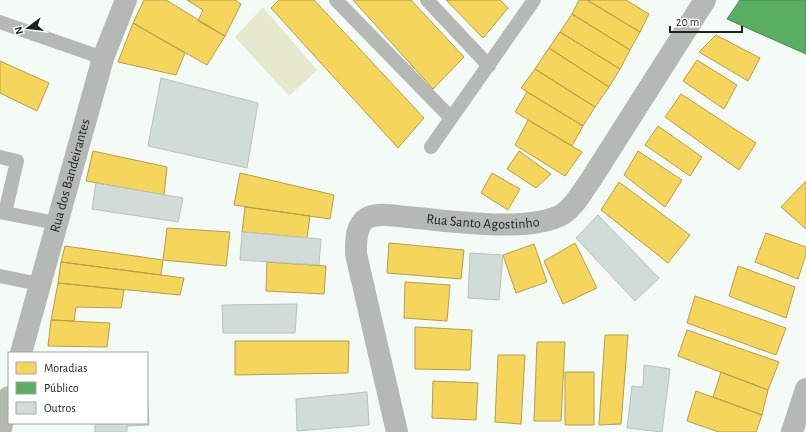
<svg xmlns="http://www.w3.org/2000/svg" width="806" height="432" font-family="'Alegreya Sans',sans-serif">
<rect width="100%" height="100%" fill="#f4faf5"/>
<path fill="#e7e9ce" d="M 263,7 L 317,70 L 289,96 L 235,37 Z"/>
<path fill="#f6d55c" stroke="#b4a049" d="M 144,0 L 166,0 L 225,36 L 207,65 L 133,23 Z
M 187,0 L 235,0 L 241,4 L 225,36 L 198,21 L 203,10 Z
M 279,0 L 314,0 L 424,118 L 398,148 L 271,8 Z
M 353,0 L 411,0 L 464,57 L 433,89 Z
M 446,0 L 500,0 L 508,8 L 483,38 Z
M 579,0 L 587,0 L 640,32 L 630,50 L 572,14 Z
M 587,0 L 626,0 L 649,14 L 640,32 Z
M 572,14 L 630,50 L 620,69 L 560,32 Z
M 133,23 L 185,53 L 176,75 L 118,62 Z
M 560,32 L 620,69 L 609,87 L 549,48 Z
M 716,35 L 760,58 L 748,81 L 699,52 Z
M 549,48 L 609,87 L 595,107 L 535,69 Z
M 697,60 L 737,85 L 724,109 L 683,81 Z
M 0,61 L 49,83 L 37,111 L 0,93 Z
M 535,69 L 595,107 L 583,126 L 521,88 Z
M 527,92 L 583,126 L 572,146 L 515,112 Z
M 681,94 L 756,143 L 739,170 L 665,117 Z
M 528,120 L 582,152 L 565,176 L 515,145 Z
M 658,126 L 702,157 L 690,176 L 645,145 Z
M 93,151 L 167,167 L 164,195 L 86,181 Z
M 519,151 L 551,174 L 536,188 L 507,169 Z
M 638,151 L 682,180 L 665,207 L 624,175 Z
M 240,173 L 334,195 L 330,219 L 234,205 Z
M 492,173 L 520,189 L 508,210 L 481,193 Z
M 806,181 L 806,229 L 781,207 Z
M 619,182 L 690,235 L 668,263 L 601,210 Z
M 245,207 L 310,216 L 307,238 L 242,232 Z
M 167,228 L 230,232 L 226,266 L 163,260 Z
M 766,233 L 806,247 L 806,254 L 798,279 L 755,262 Z
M 389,243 L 464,250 L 461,279 L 387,273 Z
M 575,243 L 597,288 L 563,304 L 544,261 Z
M 534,244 L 547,282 L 516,293 L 503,255 Z
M 65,246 L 163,260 L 161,275 L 61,262 Z
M 61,262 L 184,278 L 180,295 L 58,283 Z
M 267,262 L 326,266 L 324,294 L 266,291 Z
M 738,266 L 795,287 L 786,318 L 729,296 Z
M 405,282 L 450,285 L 447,321 L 404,318 Z
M 58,283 L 124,290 L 121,308 L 76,307 L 74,321 L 51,320 Z
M 695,296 L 786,328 L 776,355 L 687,323 Z
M 51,320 L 110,323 L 107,347 L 48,346 Z
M 415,327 L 472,330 L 470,370 L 415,369 Z
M 687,330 L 779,362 L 768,390 L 678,356 Z
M 605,335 L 628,335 L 621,424 L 599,425 Z
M 235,341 L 349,341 L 348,373 L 235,375 Z
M 537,342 L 565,342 L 561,421 L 534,421 Z
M 498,355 L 525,355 L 521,424 L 495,422 Z
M 565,372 L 594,372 L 594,425 L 565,425 Z
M 721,372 L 768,390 L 762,415 L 713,397 Z
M 433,381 L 478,383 L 476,420 L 432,418 Z
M 696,391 L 762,415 L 756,432 L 719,432 L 687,421 Z"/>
<path fill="#5aae61" stroke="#46854c" d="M 740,0 L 806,0 L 806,54 L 727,19 Z"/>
<path fill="#d1dbd7" stroke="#b9c2bf" d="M 161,78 L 258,103 L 247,168 L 148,146 Z
M 96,183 L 183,198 L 178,222 L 92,209 Z
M 598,215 L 659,278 L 635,301 L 576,238 Z
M 242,232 L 321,239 L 319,265 L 240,260 Z
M 470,253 L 503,255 L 499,300 L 468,298 Z
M 297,304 L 295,333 L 223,333 L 222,305 Z
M 644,365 L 670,369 L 662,432 L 627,428 L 632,386 L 643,387 Z
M 147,388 L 149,425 L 127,426 L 127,432 L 95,432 L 95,423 L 147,423 Z
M 367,392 L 369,425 L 297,431 L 296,399 Z"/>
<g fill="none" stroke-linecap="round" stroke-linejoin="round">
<path stroke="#b5b9b4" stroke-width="14" d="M 336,0 L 451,118
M 427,0 L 489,66
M 0,22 L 103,58
M 431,147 L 534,0
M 0,157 L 17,161 L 5,213
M 0,212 L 56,223
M 0,276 L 39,284"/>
<g stroke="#b5b9b4" stroke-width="22">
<path id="s1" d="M 397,432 L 356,254 C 356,243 355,225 367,218 C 378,212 395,216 406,217 C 446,220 529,234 563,214 C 575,206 582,192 590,181 L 705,0"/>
<path d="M 792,432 L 806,389"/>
</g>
<g stroke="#b5b9b4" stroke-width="22">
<path id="s2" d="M 21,353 L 103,58 L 126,0"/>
<path d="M 0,432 L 9,397"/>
</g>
</g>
<g text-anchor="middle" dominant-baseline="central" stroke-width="4" stroke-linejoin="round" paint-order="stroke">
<g font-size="14" fill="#19241c" stroke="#fff">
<text stroke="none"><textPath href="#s2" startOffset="184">Rua dos Bandeirantes</textPath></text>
<text stroke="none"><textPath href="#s1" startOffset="339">Rua Santo Agostinho</textPath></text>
</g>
</g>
<rect x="8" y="352" width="140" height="72" fill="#ffffff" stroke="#a3a7a4"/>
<rect x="16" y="362" width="20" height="12" fill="#f6d55c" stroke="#a3a7a4"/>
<text x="44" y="372" font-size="12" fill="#19241c">Moradias</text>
<rect x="16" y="382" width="20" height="12" fill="#5aae61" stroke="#a3a7a4"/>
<text x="44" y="392" font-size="12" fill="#19241c">Público</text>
<rect x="16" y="402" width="20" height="12" fill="#d1dbd7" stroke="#a3a7a4"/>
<text x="44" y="412" font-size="12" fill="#19241c">Outros</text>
<g transform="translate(28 28) rotate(255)" stroke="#ffffff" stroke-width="3" paint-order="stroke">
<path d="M0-3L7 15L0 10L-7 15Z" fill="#19241c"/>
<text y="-6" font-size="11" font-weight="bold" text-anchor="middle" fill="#19241c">N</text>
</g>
<path d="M670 26v6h72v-6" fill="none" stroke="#19241c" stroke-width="2"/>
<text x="676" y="26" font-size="12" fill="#19241c" stroke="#ffffff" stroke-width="3" paint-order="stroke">20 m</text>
</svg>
